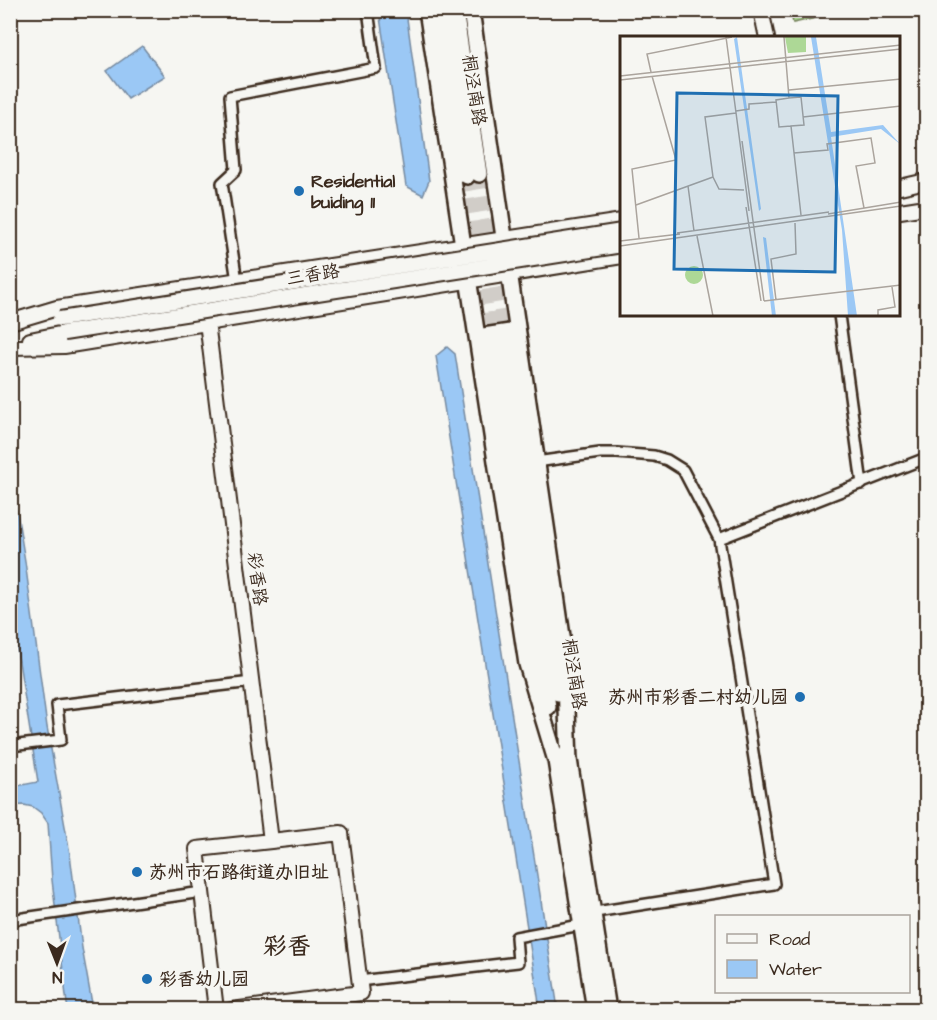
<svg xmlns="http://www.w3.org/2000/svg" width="937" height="1020" font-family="'Architects Daughter','LXGW WenKai TC',sans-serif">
<rect width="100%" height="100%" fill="#f6f6f2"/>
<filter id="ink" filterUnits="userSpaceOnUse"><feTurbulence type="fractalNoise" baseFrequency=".0167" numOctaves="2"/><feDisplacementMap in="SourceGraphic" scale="12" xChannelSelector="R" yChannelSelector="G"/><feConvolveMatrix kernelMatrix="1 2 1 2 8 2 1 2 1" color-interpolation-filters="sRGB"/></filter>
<g filter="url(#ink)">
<path fill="#add896" stroke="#74815a" stroke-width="1.5" d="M 790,10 L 849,10 L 849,11 L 793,23 Z"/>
<path fill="#9bc8f5" stroke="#75899f" stroke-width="1.5" d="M 379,11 L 406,11 L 429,181 L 423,195 L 406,186 Z
M 142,46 L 165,76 L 128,99 L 107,71 Z
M 447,347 L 455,354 L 558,1009 L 540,1009 L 436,356 Z
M 10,470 L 25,561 L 47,727 L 70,854 L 82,948 L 93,1009 L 69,1009 L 67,1004 L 52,880 L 48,823 L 41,813 L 33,807 L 24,805 L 11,806 L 11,787 L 38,782 L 11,611 Z"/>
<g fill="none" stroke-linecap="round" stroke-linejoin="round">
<path stroke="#d1cdc8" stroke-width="15" stroke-dasharray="15 8" stroke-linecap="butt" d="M 479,174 L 505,343
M 467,176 L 492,345"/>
<defs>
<path id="street" d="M 237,281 L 222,183 L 236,170 L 230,96 L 376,68 L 368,10
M 839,315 L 862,484
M 536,462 L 600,453 L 617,453 L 654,456 L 667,460 L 683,470 L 719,539 L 774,884 L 589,913
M 719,539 L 926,458
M 10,746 L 61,740 L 57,705 L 252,682
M 10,920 L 202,892
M 359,981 L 518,962 L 516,937 L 586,924"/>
<path id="secondary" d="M 761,10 L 767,38
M 900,187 L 926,181
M 900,211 L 926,207
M 10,322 L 57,308 L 622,221
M 207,322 L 271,841 L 197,849 L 216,1010
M 30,340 L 64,333
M 10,347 L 64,346 L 622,256
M 271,841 L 341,833 L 361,993 L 285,1003
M 232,1010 L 285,1003 L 286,1010"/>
<path id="primary" d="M 427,10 L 527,664 L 557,764
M 442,10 L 467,176
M 455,10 L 479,174
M 471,10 L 565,657 L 569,762
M 477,337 L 517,331
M 505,343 L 558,693
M 492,345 L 548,707
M 568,753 L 608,1010
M 555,754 L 595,1010"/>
</defs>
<use href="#street" stroke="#3b2a1e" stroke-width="14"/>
<use href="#secondary" stroke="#3b2a1e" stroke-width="18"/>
<use href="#primary" stroke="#3b2a1e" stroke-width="20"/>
<use href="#street" stroke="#f6f6f2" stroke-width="9"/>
<use href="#secondary" stroke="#f6f6f2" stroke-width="14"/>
<use href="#primary" stroke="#f6f6f2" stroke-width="15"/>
<defs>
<path id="secondary-bridge" d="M 60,319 L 622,231
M 64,333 L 622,245"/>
</defs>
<use href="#secondary-bridge" stroke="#3b2a1e" stroke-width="18" stroke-linecap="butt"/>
<use href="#secondary-bridge" stroke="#f6f6f2" stroke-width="14"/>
</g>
</g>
<g fill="#1f6fb2" stroke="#f6f6f2" stroke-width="2">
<circle cx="299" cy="191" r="6"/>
<circle cx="800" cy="697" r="6"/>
<circle cx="137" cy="872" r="6"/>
<circle cx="147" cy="979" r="6"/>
</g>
<g text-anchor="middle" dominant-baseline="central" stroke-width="6" stroke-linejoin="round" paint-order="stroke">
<g font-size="18" fill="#3b2a1e" stroke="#f6f6f2">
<text transform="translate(474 90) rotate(81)">桐泾南路</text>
<text transform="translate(313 275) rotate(-9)">三香路</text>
<text transform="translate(257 579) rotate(83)">彩香路</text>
<text transform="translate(574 674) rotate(81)">桐泾南路</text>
</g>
<g font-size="18" font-weight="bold" fill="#3b2a1e" stroke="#f6f6f2" text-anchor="start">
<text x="311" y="181">Residential<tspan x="311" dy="21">buiding 11</tspan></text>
<text x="788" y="697" text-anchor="end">苏州市彩香二村幼儿园</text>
<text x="149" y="872">苏州市石路街道办旧址</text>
<text x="159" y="979">彩香幼儿园</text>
</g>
<g font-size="24" font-weight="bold" fill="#3b2a1e" stroke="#f6f6f2">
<text x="287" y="947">彩香</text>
</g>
</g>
<g transform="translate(620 36)">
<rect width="280" height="280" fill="#f6f6f2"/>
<path d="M 165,1 L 186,1 L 186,16 L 168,17 ZM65 239a9 9 0 1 1 18 0a9 9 0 1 1-18 0Z" fill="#add896"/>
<path d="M 117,1 L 141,173 L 139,175 L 114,3 ZM 191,1 L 196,1 L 211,96 L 263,89 L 280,108 L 261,93 L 211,101 L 237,280 L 228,280 L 222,194 ZM 143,201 L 146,202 L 156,280 L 152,280 Z" fill="#9bc8f5"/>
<path fill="none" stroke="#aba49d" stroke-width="1.5" d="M 106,1 L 129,175M 164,1 L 169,62 L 181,61 L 184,89 L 171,90 L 181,179M 31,36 L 27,18 L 112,1M 0,40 L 281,9M 0,44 L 281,13M 169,54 L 281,43M 169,62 L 156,64 L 159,91 L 171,90M 116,75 L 129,73 L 129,68 L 156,66M 116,77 L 85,81 L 93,141 L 99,153 L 124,154M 183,81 L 281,70M 122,105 L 144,265M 174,117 L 208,114 L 207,108 L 251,102 L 255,127 L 236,130 L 244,172M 68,150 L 74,195M 16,169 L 93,141M 126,171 L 141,265M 208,178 L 281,166M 57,197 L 209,176M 77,200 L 93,280M 19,202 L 12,133 L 56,124 L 32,40M 0,205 L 60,198M 0,210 L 281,170M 156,264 L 151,223 L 176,218 L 175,187M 144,265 L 281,249M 258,280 L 258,274 L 275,271 L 272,251"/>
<path fill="#1f6fb2" fill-opacity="0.15" stroke="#1f6fb2" stroke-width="3" d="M 57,57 L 218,60 L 215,236 L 54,233 Z"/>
<rect width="280" height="280" fill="none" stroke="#3b2a1e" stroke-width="3"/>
</g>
<rect width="937" height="1020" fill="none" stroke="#f6f6f2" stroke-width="36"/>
<rect x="18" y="18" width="901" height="984" fill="none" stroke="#3b2a1e" stroke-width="2" filter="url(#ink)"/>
<rect x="715" y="915" width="195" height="78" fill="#f6f6f2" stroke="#aba49d" stroke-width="1.5"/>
<rect x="727" y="934" width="30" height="9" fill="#f6f6f2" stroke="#aba49d" stroke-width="1.5"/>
<text x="769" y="945" font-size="18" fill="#3b2a1e">Road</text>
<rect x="727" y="960" width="30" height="18" fill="#9bc8f5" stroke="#aba49d" stroke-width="1.5"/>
<text x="769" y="975" font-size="18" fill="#3b2a1e">Water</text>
<g transform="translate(57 963) rotate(179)" stroke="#f6f6f2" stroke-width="4.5" paint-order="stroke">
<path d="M0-4.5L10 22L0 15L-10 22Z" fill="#3b2a1e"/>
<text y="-9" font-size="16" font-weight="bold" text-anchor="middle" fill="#3b2a1e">N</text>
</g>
</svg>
